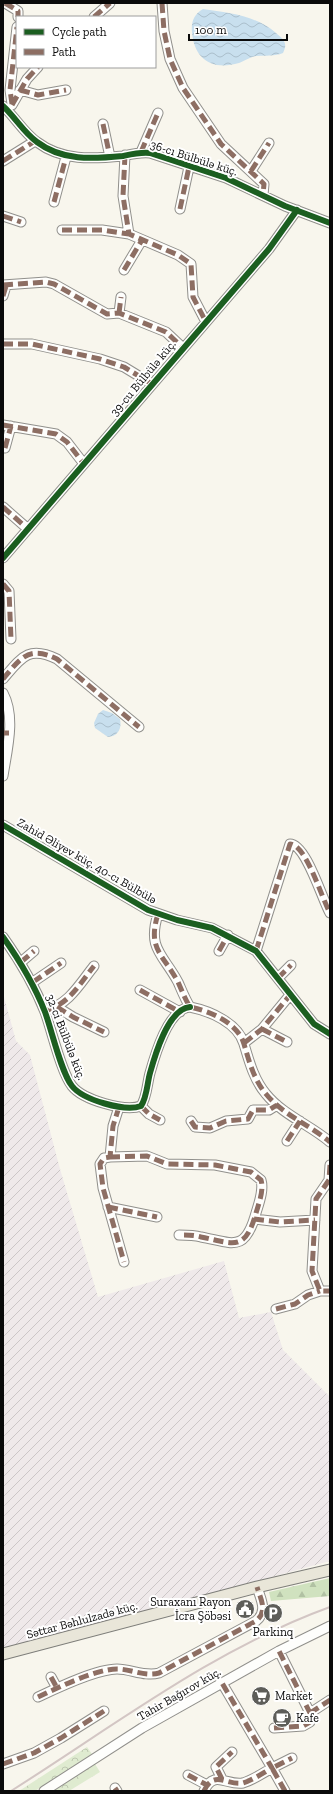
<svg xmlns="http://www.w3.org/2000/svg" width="333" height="1794" font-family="'Zilla Slab',serif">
<defs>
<pattern id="industrial-furrows" width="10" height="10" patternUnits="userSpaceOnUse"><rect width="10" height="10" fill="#efe9ea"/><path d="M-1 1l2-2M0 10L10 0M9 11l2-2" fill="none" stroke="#ccc6c7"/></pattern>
<pattern id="forest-firs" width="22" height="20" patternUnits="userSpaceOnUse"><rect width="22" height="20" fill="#d0e2bf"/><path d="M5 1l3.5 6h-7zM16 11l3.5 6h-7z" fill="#b1c1a3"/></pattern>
<pattern id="park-crowns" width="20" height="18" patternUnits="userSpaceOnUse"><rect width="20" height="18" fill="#dfebd0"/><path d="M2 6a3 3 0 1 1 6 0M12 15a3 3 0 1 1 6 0" fill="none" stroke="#bec8b1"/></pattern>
<pattern id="water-waves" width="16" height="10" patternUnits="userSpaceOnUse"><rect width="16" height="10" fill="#c8dfee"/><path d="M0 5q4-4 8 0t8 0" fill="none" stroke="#aabecb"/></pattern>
</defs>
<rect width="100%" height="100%" fill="#f8f6ed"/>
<path fill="url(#industrial-furrows)" d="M 3,993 L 16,1041 L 30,1055 L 60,1169 L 98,1297 L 224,1261 L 239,1318 L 271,1312 L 283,1350 L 330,1397 L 330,1561 L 3,1650 Z"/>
<path fill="url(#forest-firs)" d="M 330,1578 L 330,1596 L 271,1601 L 269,1592 Z"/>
<path fill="url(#park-crowns)" d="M 87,1747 L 92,1754 L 35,1791 L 19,1791 Z
M 95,1764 L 100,1772 L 69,1791 L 53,1791 Z"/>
<path fill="url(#water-waves)" d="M 203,9 C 229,13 255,15 276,33 C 284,40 288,43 283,53 C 272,57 266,55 256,56 C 250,57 244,61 239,63 C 212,71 194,59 192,32 C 191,22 194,14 203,9 Z
M 103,710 L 112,713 L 120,719 C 122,729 118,736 108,737 L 95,728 L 94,723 L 98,714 Z"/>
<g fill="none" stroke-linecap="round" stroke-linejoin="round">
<defs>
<path id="minor" d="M 5,3 L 18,11 L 18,17
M 162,3 L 164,31 L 170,59 L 183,88 L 221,144 L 264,184 L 263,195
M 94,17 L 110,3
M 20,90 L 38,95 L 66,90
M 12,104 L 10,90 L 17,27
M 12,105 L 27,79 L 38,67
M 3,106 C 15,117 24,133 37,142 C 62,161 92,159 123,156 C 132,154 140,152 150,153 L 226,178 L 285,206 L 330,223
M 103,124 L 110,157
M 141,152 L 158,113
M 125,155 L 123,196 L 129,234 L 178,255 L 191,264 L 193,297 L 206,322
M 3,161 L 35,141
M 251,171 L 269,143
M 54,202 L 66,157
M 180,209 L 189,167
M 3,216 L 21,222
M 62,230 L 102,230 L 129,234
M 124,270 L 142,240
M 3,285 L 46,282 L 54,284 L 107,314 L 119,313 L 166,332 L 183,348
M 3,296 L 6,286
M 119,313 L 121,297
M 3,344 L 32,344 L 100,359 L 124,367 L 152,384
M 3,425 L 56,434 L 67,442 L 84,464
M 5,448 L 11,426
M 3,507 L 28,529
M 3,558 L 269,249 L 297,210
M 3,584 L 9,591 L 11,639
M 3,679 C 21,658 28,645 57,659 L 139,727
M 3,693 C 16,717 7,750 3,776
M 3,825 L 148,910 L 177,920 L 212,928 L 256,951 L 314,1024 L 330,1034
M 158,914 C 147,949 163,954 178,982 C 182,991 185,999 190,1007 C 210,1011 238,1023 244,1044 C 249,1061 254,1080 266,1094 C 283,1115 310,1125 330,1142
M 3,937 C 20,961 34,984 45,1012 C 52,1031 61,1072 72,1086 C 83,1100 125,1112 141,1106 C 147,1097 147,1084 150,1073 C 155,1055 168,1009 190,1007
M 219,951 L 228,935
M 256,951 L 290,844 C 306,844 322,899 330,913
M 21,962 L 34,951
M 278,978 L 291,965
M 33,982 L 61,963
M 140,990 L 180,1012
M 57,1007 L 73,1017 L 104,1032
M 45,1011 C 69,1004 79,985 94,966
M 262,1029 L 287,1042
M 244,1043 L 262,1029 L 290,995
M 141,1106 L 149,1114 L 160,1120
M 119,1107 L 113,1126 L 110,1157 L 104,1158 L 100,1164 L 103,1188 L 124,1262
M 191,1121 L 195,1127 L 210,1128 L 226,1121 L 248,1119 L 253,1110 L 269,1110 L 277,1105
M 287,1141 L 300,1121
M 110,1157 L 147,1156 L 167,1164 L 215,1165 L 251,1172 L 261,1180 C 264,1190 259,1203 256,1213 C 245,1253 233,1243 201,1237 C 194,1235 187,1235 179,1235
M 330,1165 L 329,1180 L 316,1199 L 312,1271 L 320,1291 L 330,1291
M 108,1207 L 157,1217
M 254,1219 L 280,1222 L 315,1220
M 276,1309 L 295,1304 L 308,1295 L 320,1291
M 51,1677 L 57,1688
M 38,1697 C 57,1688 96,1669 117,1669 C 131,1669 145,1677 159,1673 L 256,1621 C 268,1611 261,1600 257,1587
M 310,1713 L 330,1700
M 274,1728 L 303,1726 L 310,1722 L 310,1713 L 279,1651
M 3,1764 L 34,1753 L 61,1738 L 104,1711
M 188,1775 L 207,1785
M 222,1779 L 216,1767 L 232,1752
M 115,1788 L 117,1791
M 44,1791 L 142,1728 L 279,1651 L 330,1626
M 204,1791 C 214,1769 227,1786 243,1783 C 253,1780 263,1773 272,1768 L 222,1683
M 285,1791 L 272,1768 L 292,1758"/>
<path id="major" d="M 3,1654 L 257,1587 L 330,1570"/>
</defs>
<use href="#minor" stroke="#91908c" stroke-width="11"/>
<use href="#major" stroke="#7e7e7a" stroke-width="13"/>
<use href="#minor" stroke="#fefefc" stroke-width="9"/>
<use href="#major" stroke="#e9e6d9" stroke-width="11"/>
<path stroke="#d3c6c4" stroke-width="2" d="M 11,1791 C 114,1726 214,1649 330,1607"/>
<path stroke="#8d6e63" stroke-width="5" stroke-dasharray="10 5" stroke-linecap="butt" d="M 5,3 L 18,11 L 18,17
M 162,3 L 164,31 L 170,59 L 183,88 L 221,144 L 264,184 L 263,195
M 94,17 L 110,3
M 20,90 L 38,95 L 66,90
M 12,104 L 10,90 L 17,27
M 12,105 L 27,79 L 38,67
M 103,124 L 110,157
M 141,152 L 158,113
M 125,155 L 123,196 L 129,234 L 178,255 L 191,264 L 193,297 L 206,322
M 3,161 L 35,141
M 251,171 L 269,143
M 54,202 L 66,157
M 180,209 L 189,167
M 3,216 L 21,222
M 62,230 L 102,230 L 129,234
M 124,270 L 142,240
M 3,285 L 46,282 L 54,284 L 107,314 L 119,313 L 166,332 L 183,348
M 3,296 L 6,286
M 119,313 L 121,297
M 3,344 L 32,344 L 100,359 L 124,367 L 152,384
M 3,425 L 56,434 L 67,442 L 84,464
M 5,448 L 11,426
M 3,507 L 28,529
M 3,584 L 9,591 L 11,639
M 3,679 C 21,658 28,645 57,659 L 139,727
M 3,733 L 9,733
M 158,914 C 147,949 163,954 178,982 C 182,991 185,999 190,1007 C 210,1011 238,1023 244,1044 C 249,1061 254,1080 266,1094 C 283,1115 310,1125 330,1142
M 219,951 L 228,935
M 256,951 L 290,844 C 306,844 322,899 330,913
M 21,962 L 34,951
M 278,978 L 291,965
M 33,982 L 61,963
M 140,990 L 180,1012
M 57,1007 L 73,1017 L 104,1032
M 45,1011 C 69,1004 79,985 94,966
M 262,1029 L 287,1042
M 244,1043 L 262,1029 L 290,995
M 141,1106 L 149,1114 L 160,1120
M 119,1107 L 113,1126 L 110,1157 L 104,1158 L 100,1164 L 103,1188 L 124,1262
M 191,1121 L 195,1127 L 210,1128 L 226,1121 L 248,1119 L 253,1110 L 269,1110 L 277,1105
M 287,1141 L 300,1121
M 110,1157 L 147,1156 L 167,1164 L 215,1165 L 251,1172 L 261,1180 C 264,1190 259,1203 256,1213 C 245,1253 233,1243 201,1237 C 194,1235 187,1235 179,1235
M 330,1165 L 329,1180 L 316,1199 L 312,1271 L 320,1291 L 330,1291
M 108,1207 L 157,1217
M 254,1219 L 280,1222 L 315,1220
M 276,1309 L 295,1304 L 308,1295 L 320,1291
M 51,1677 L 57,1688
M 38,1697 C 57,1688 96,1669 117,1669 C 131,1669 145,1677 159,1673 L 256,1621 C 268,1611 261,1600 257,1587
M 310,1713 L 330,1700
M 274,1728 L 303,1726 L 310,1722 L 310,1713 L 279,1651
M 3,1764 L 34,1753 L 61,1738 L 104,1711
M 188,1775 L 207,1785
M 222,1779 L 216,1767 L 232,1752
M 115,1788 L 117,1791
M 204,1791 C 214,1769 227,1786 243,1783 C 253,1780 263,1773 272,1768 L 222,1683
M 285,1791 L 272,1768 L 292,1758"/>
<defs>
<path id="cycleway" d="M 3,106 C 15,117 24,133 37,142 C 62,161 92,159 123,156 C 132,154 140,152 150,153 L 226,178 L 285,206 L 330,223
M 3,558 L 269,249 L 297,210
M 3,825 L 148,910 L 177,920 L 212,928 L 256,951 L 314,1024 L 330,1034
M 3,937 C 20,961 34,984 45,1012 C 52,1031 61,1072 72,1086 C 83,1100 125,1112 141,1106 C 147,1097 147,1084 150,1073 C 155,1055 168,1009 190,1007"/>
</defs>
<use href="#cycleway" stroke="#fff" stroke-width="8"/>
<use href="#cycleway" stroke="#1b5e20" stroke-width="6"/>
</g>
<defs>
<symbol id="civic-disc" viewBox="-11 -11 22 22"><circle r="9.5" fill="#5d5d59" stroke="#fff"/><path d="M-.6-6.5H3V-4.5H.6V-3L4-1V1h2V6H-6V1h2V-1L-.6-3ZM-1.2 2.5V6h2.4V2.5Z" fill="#fff"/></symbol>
<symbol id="parking-disc" viewBox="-11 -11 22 22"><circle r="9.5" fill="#5d5d59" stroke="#fff"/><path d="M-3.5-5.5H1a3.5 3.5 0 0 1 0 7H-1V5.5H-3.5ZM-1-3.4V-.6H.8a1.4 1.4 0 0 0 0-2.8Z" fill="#fff"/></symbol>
<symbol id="supermarket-disc" viewBox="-11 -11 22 22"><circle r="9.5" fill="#5d5d59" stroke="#fff"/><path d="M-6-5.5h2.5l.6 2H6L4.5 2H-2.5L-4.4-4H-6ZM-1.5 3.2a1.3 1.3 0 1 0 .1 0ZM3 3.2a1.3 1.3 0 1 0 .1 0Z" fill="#fff"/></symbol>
<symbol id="cafe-disc" viewBox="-11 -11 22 22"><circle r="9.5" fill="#5d5d59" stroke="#fff"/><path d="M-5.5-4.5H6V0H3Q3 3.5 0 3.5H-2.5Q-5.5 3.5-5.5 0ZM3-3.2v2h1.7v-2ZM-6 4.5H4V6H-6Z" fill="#fff"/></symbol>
</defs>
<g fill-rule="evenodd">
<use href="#civic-disc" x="234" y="1598" width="22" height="22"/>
<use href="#parking-disc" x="262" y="1602" width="22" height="22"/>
<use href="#supermarket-disc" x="250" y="1685" width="22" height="22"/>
<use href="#cafe-disc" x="271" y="1707" width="22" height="22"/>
</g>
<g text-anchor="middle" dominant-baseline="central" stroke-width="4" stroke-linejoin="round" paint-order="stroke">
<g font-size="12" fill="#0a0a0a" stroke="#fff">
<text transform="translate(194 158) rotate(18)">36-cı Bülbülə küç.</text>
<text transform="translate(143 378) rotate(-50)">39-cu Bülbülə küç.</text>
<text transform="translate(87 861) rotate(30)">Zahid Əliyev küç. 40-cı Bülbülə</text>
<text transform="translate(66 1037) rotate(69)">32-ci Bülbülə küç.</text>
<text transform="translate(82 1620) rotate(-15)">Səttar Bəhlulzadə küç.</text>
<text transform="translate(179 1694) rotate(-30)">Tahir Bağırov küç.</text>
</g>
<g font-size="12" fill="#0a0a0a" stroke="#fff" text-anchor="start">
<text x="231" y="1602" text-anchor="end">Suraxanı Rayon<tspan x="231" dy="14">İcra Şöbəsi</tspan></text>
<text x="273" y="1632" text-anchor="middle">Parkinq</text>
<text x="275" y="1696">Market</text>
<text x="296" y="1718">Kafe</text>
</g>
</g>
<rect width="333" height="1794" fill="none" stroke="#0a0a0a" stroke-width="8"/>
<rect x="16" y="16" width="140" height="52" fill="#ffffff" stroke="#9d9d9d"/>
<rect x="24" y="29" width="20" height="6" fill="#1b5e20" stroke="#9d9d9d"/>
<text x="52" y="36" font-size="12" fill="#0a0a0a">Cycle path</text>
<rect x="24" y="49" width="20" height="6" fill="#8d6e63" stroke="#9d9d9d"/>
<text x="52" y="56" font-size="12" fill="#0a0a0a">Path</text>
<path d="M189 34v6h98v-6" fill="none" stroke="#0a0a0a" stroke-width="2"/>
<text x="195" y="34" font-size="12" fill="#0a0a0a" stroke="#ffffff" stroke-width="3" paint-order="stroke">100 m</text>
</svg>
